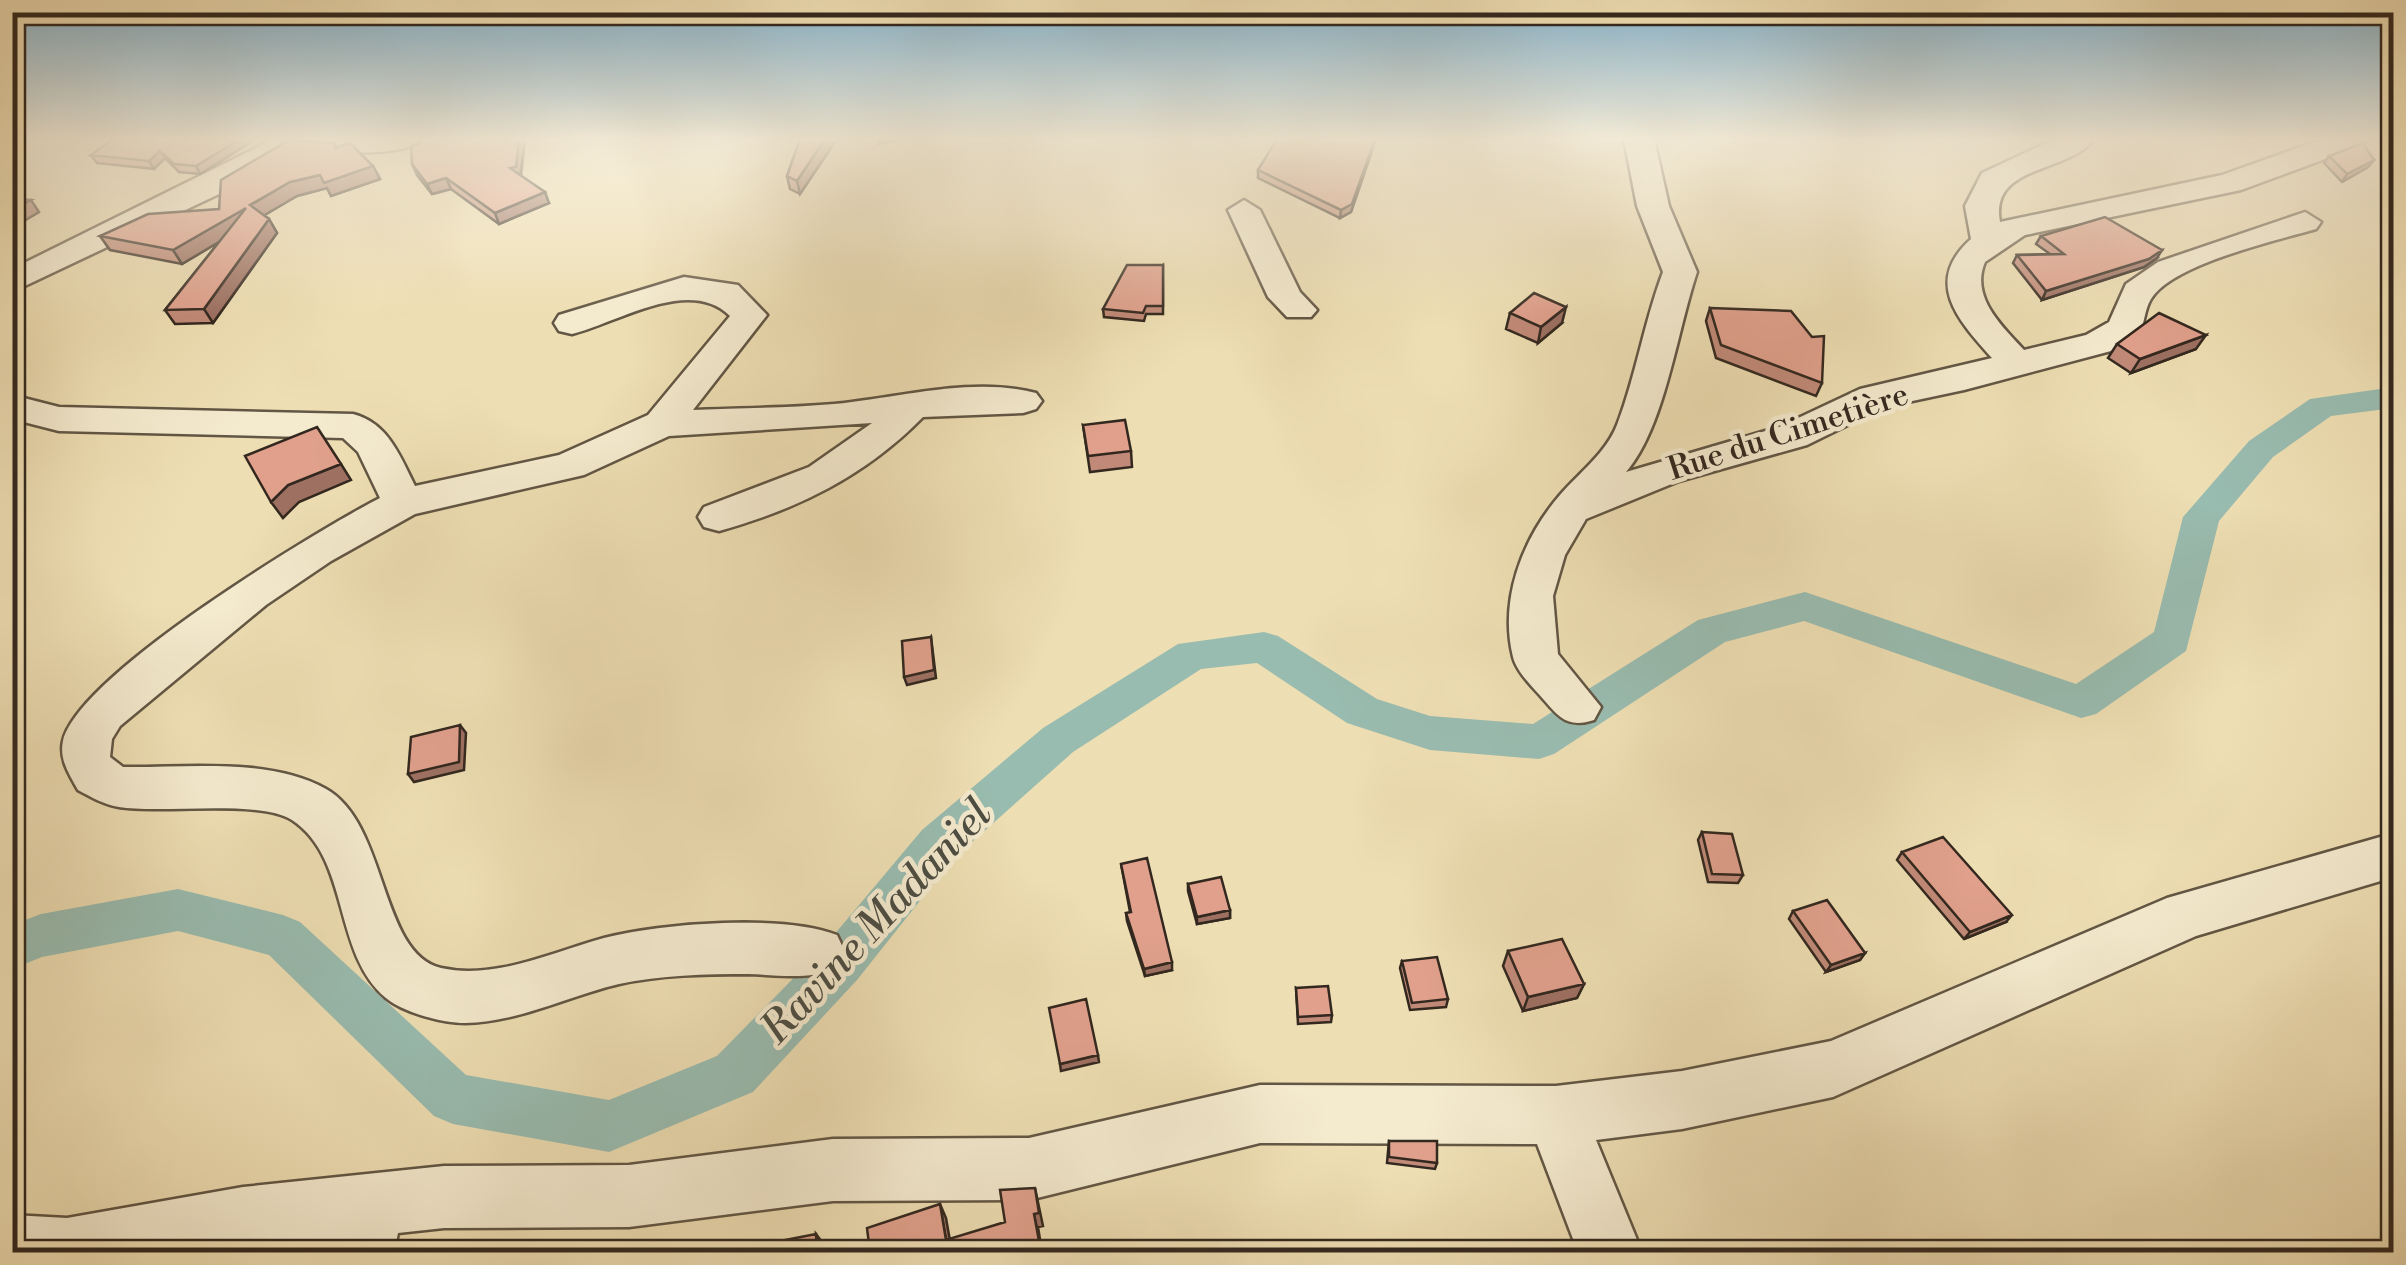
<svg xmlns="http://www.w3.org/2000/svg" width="2406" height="1265" font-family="'Libre Bodoni',serif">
<rect width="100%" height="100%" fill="#eedeb3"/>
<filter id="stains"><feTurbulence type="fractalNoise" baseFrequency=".002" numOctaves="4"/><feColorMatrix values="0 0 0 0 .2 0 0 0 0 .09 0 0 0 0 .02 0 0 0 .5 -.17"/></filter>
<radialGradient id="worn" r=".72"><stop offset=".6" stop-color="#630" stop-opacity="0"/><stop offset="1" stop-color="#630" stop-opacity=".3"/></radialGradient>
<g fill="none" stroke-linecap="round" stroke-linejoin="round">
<path fill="#99bcb0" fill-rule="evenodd" d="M 2394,387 L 2394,408 L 2331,416 L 2273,457 L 2219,521 L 2186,651 L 2096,714 L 2081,718 L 1804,621 L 1725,642 L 1554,754 L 1539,759 L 1430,750 L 1347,723 L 1257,663 L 1201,669 L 1073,752 L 954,858 L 857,980 L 753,1092 L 609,1152 L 453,1124 L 434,1116 L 269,955 L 178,931 L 42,957 L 12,969 L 12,925 L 41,914 L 178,889 L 283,915 L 300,922 L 466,1075 L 609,1100 L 717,1056 L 823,948 L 922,830 L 1043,728 L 1178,644 L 1264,632 L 1278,636 L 1377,699 L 1430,716 L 1533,724 L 1698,620 L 1805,592 L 2076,684 L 2154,632 L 2183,517 L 2249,441 L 2310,399 Z"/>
<defs>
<path id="minor" d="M 263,139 L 421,139 C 405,160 314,151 288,149 L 285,156 L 238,185 L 12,292 L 12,269 L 266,143 Z
M 1624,139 L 1654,139 L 1669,206 L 1697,272 C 1677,331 1665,427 1626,472 L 1779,427 L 1860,389 L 1992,358 C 1958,320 1923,282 1971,239 L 1965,206 L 1982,173 L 2055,139 L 2094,139 C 2068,174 1989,164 2000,222 L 2222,175 L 2323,139 L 2367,139 L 2363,145 L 2241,190 L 2025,235 L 1985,262 C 1970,297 2002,326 2024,350 L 2086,335 L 2109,322 L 2126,284 L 2158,262 L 2305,212 L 2321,222 L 2316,229 C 2278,240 2172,264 2151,299 C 2144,310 2145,324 2138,336 L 2111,351 L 1964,390 L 1884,407 L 1807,445 L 1679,481 L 1586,519 L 1565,555 L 1553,596 L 1558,654 L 1601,707 L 1594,720 C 1569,728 1560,719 1544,700 C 1534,688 1517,673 1513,657 C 1499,600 1522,539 1560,495 C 1579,473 1606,453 1617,425 C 1636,376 1644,322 1663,272 L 1637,206 Z
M 1244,200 L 1260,210 L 1300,292 L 1317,310 L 1311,317 L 1287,317 L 1268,297 L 1228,210 Z
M 684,277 L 738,285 L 767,315 L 693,410 C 740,408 787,408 834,404 C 898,398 973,376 1036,393 L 1042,401 L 1036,409 L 1023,413 L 923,417 C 865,476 798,509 719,531 L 704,527 L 698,517 L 704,507 L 809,467 L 872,423 L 669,436 L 584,475 L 415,514 L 331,561 L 266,605 L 120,726 L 112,739 L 110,757 L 123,767 C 185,768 269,757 326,789 C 388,824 379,953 441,968 C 495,980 553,952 604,938 C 661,923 783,914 837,935 L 845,952 L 837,969 C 809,980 778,975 748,974 C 705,974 661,975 619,984 C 568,996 519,1022 465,1023 C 443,1023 404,1013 386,998 C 332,953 351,859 292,820 C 259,799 161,814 119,807 C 105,805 91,797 78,790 C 69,774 59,759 63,741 C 78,675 316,531 380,498 L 358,452 L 343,438 L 59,431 L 12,419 L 12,395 L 59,407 L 353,414 C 388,423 400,456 415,486 L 559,455 L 648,415 L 730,316 C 690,276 619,322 572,334 L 559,331 L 554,323 L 559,315 Z
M 2394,833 L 2394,877 L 2196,936 L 1833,1097 L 1682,1129 L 1596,1140 L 1642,1252 L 1578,1252 L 1537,1144 L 1260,1143 L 1029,1200 L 833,1201 L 629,1227 L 444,1228 L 398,1233 L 394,1252 L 330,1252 L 333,1240 L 226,1252 L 12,1252 L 12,1215 L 67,1218 L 243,1187 L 444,1166 L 629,1165 L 833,1139 L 1029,1138 L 1260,1085 L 1556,1086 L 1682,1071 L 1831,1041 L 2167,898 Z"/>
</defs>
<use href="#minor" stroke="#625644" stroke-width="5"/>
<use href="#minor" fill="#f4eace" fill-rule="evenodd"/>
</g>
<path fill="#c18a78" stroke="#33281f" stroke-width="2.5" d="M 420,139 L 525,139 L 521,176 L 549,203 L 499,224 L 451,189 L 432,194 L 417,175 L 412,164 Z
M 800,139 L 837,139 L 800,194 L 790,189 L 787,176 Z
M 1376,139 L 1351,212 L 1340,218 L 1258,178 L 1258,170 Z
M 253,141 L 200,174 L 179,172 L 165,158 L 154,169 L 97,163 L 91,155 Z
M 334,143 L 337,148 L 373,166 L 380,179 L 331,196 L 327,188 L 297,196 L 264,215 L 269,219 L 277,233 L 213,323 L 175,324 L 165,310 L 219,242 L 182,264 L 110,250 L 100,236 L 219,209 Z
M 2329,156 L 2374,160 L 2368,167 L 2342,182 L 2324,163 Z
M 2041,236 L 2157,258 L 2144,267 L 2042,300 L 2013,263 L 2017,255 L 2050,254 L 2036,244 Z
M 1163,265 L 1163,314 L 1146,314 L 1144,321 L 1104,317 L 1103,309 Z
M 1710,308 L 1822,383 L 1816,396 L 1716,358 L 1706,321 Z
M 1510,313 L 1562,323 L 1538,343 L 1506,329 Z
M 2117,344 L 2196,349 L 2131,373 L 2108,358 Z
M 1083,425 L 1131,451 L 1132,467 L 1090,472 Z
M 1702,832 L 1743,875 L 1738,883 L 1708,882 L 1698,840 Z
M 1902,852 L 2006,922 L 1964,939 L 1897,860 Z
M 1121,864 L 1172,970 L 1145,976 L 1127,921 L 1126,913 L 1130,912 Z
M 1188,884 L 1230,910 L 1230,918 L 1197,924 L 1188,891 Z
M 1793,911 L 1865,953 L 1860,960 L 1826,972 L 1789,919 Z
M 1508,951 L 1584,984 L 1577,998 L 1523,1011 L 1503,966 Z
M 1402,961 L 1448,999 L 1446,1007 L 1410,1010 L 1400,968 Z
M 1296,988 L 1332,1015 L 1331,1022 L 1298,1024 Z
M 1389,1141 L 1437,1163 L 1435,1169 L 1387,1163 Z"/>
<path fill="#9d7062" stroke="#33281f" stroke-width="2.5" d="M 240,139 L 252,139 L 253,141 L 200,174 L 196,166 Z
M 519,139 L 525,139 L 520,177 L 510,168 Z
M 825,139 L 837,139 L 800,194 L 797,181 Z
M 878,139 L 901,139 L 879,144 Z
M 1376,139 L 1351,212 L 1340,218 L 1341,210 Z
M 160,151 L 165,158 L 154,169 L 149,161 Z
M 2374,160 L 2368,167 L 2342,182 L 2347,174 Z
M 373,166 L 380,179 L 331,196 L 327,188 L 297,196 L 258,219 L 250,205 L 290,182 L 320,175 Z
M 446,178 L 451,189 L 432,194 L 427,184 Z
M 545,192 L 549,203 L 499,224 L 495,213 Z
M 31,200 L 39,212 L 12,228 L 12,210 Z
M 246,208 L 254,221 L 182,264 L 173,250 Z
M 269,219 L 277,233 L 213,323 L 204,309 Z
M 2162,250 L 2157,258 L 2144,267 L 2042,300 L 2046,291 Z
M 1566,307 L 1562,323 L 1538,343 L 1541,327 Z
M 2206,335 L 2196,349 L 2131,373 L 2140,359 Z
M 341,464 L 351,480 L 299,502 L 283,518 L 271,502 L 288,485 Z
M 931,637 L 936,678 L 907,685 L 904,677 Z
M 460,725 L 466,733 L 464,770 L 414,782 L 408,774 Z
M 1230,910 L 1230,918 L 1197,924 L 1197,917 Z
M 2012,915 L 2006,922 L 1964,939 L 1970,932 Z
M 1865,953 L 1860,960 L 1826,972 L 1831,965 Z
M 1172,962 L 1172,970 L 1145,976 L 1144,969 Z
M 1584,984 L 1577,998 L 1523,1011 L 1528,997 Z
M 1098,1055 L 1099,1062 L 1061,1071 L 1060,1064 Z
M 1035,1188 L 1043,1226 L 1038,1227 L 1042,1252 L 1034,1214 Z
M 940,1204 L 946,1218 L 952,1252 L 946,1240 Z
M 816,1234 L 825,1246 L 825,1252 L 817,1252 Z"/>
<path fill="#e0a08c" stroke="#33281f" stroke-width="2.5" d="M 113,139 L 240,139 L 196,166 L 174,164 L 160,151 L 149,161 L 91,155 Z
M 420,139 L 519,139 L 516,167 L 510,168 L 545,192 L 495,213 L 446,178 L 427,184 L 412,164 L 411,146 L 419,144 Z
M 800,139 L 825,139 L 797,181 L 787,176 Z
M 1277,139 L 1375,139 L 1352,204 L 1341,210 L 1258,170 Z
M 289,140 L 334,143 L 335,148 L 350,143 L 373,166 L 324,183 L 320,175 L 290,182 L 250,205 L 269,219 L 204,309 L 165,310 L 246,208 L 173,250 L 100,236 L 148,214 L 219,209 L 221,180 Z
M 2363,143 L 2374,160 L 2347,174 L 2329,156 Z
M 12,199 L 31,200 L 12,210 Z
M 2105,217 L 2162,250 L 2149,259 L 2046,291 L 2017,255 L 2064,254 L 2041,236 Z
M 1127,265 L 1163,265 L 1163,306 L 1146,306 L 1143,313 L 1103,309 Z
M 1534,293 L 1566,307 L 1541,327 L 1510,313 Z
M 1710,308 L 1791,311 L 1812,337 L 1824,336 L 1822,383 L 1721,345 Z
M 2159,313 L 2206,335 L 2140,359 L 2117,344 Z
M 1125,420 L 1131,451 L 1088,456 L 1083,425 Z
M 317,427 L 341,464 L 288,485 L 271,502 L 245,456 Z
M 931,637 L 934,670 L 904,677 L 902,641 Z
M 460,725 L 459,762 L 408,774 L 411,737 Z
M 1702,832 L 1732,834 L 1743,875 L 1712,874 Z
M 1943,837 L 2012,915 L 1970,932 L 1902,852 Z
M 1147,858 L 1172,962 L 1144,969 L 1126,913 L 1131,912 L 1121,864 Z
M 1221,877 L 1230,910 L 1197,917 L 1188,884 Z
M 1827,900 L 1865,953 L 1831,965 L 1793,911 Z
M 1562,939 L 1584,984 L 1528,997 L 1508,951 Z
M 1437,957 L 1448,999 L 1412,1003 L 1402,961 Z
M 1328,986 L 1332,1015 L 1298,1017 L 1296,988 Z
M 1086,999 L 1098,1055 L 1060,1064 L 1049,1008 Z
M 1389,1141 L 1437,1141 L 1437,1163 L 1389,1157 Z
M 1035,1188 L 1039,1213 L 1034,1214 L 1041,1252 L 870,1252 L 867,1228 L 940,1204 L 946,1240 L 1005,1222 L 1000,1190 Z
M 816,1234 L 817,1252 L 723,1252 Z"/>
<linearGradient id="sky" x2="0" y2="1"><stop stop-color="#88b7d2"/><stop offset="0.44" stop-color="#f7f0dd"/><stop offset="1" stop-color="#f7f0dd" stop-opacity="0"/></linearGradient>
<rect width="2406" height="316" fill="url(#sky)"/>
<g text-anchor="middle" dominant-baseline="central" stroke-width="9" stroke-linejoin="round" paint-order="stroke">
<g font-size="32" fill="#33281f" stroke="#f4eace">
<text transform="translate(1788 432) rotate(-18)">Rue du Cimetière</text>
</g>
<g font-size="42" font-style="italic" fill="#4c4d43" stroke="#f4eace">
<text transform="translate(877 922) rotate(-47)">Ravine Madaniel</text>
</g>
</g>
<rect width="2406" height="1265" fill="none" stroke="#eedeb3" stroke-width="50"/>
<rect x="15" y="15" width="2376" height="1235" fill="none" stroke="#33281f" stroke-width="5"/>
<rect x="25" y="25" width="2356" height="1215" fill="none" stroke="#33281f" stroke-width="2.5"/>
<rect width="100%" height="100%" filter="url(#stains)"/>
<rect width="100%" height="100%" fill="url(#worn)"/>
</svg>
